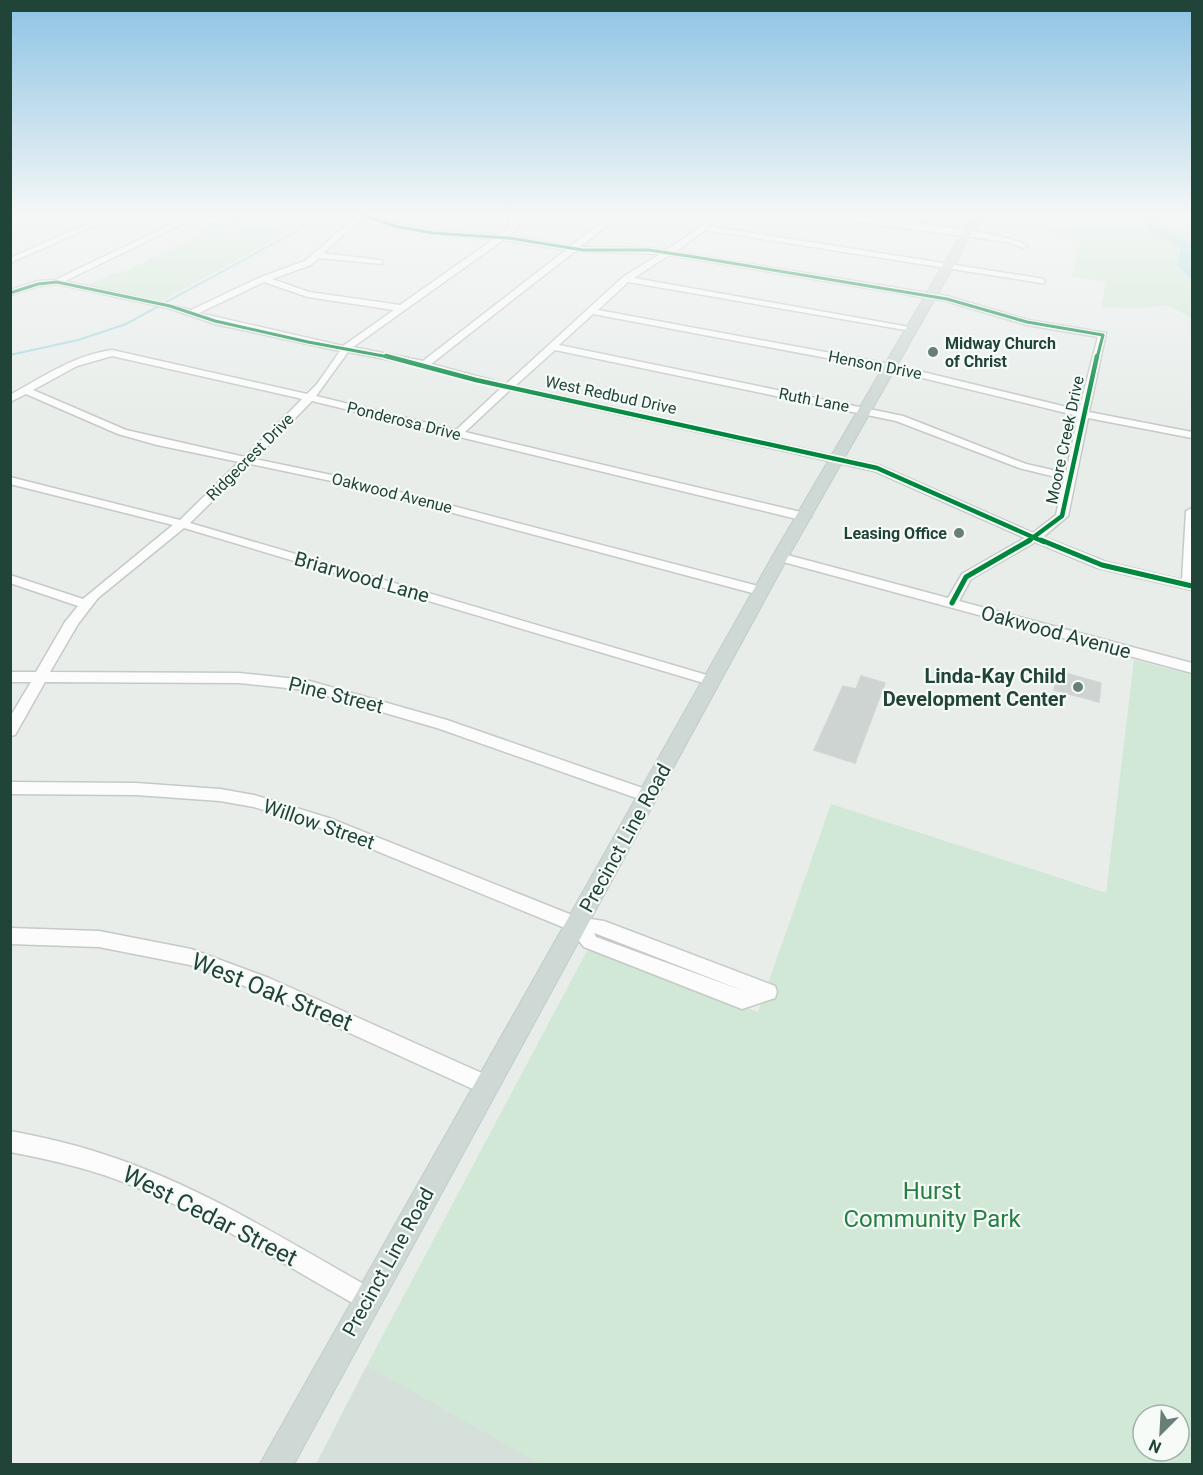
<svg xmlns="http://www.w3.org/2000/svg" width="1203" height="1475" font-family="Roboto,sans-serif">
<rect width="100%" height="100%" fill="#e8edea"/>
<path fill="#d5e0da" d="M 367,1365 L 542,1464 L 316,1464 Z"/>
<path fill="#d0e8d5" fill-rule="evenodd" d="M 249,214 L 311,214 L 285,233 L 162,301 L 87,286 L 109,275 L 124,272 L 197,236 L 196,232 L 231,215 Z
M 989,214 L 1086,214 L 1115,218 L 1117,214 L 1192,214 L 1192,318 L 1167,305 L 1140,308 L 1101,307 L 1106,282 L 1072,276 L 1079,243 L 1039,230 L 984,221 Z
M 1134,660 L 1192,675 L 1192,1464 L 542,1464 L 367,1365 L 588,949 L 758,1012 L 831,804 L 1106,893 ZM 1143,1415 L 1179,1415 L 1179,1451 L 1143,1451 Z"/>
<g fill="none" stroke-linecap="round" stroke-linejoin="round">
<path stroke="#a5dadf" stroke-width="2" d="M 10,355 L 78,340 L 126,324 L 293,233 L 318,214"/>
<path fill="#a5dadf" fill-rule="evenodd" d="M 1143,214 L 1153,214 L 1158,227 L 1191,244 L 1192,258 L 1189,264 L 1192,268 L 1192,278 L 1188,277 L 1177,264 L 1181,247 L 1149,231 Z"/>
</g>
<path fill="#ced4d2" stroke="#d0d6d3" stroke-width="1.5" d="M 1065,673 L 1101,683 L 1099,702 L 1054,690 L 1057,676 Z
M 861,676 L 885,683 L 855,763 L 814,750 L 843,686 L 856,689 Z"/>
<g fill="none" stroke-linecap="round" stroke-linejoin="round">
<defs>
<path id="minor" d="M 10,214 L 16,214 L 10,216 Z
M 110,214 L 120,214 L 10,263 L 10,258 Z
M 193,214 L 203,214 L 200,216 L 238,224 L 234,226 L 193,219 L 65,281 L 191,310 L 261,277 L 305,261 L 357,216 L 355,214 L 367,214 L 400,225 L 433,231 L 499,235 L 509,228 L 510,220 L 505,214 L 534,214 L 517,219 L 517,229 L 509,236 L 571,246 L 613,214 L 621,214 L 580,247 L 649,248 L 666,250 L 691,234 L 714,214 L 722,214 L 709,226 L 1044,279 L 1044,283 L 1041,283 L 705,230 L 675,252 L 947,296 L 1028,320 L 1106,333 L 1089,412 L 1192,432 L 1192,438 L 1088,418 L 1068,516 L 1043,537 L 1106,562 L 1182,580 L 1186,511 L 1192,508 L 1192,590 L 1098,568 L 1035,542 L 971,579 L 959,601 L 1192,663 L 1192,673 L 776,560 L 776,554 L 780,553 L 948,598 L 962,574 L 1025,538 L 874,471 L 510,390 L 465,432 L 805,513 L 811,517 L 805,521 L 312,401 L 255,459 L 346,478 L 766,588 L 767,591 L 766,594 L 756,594 L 341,483 L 250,464 L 190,523 L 717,678 L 719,681 L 717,684 L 707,684 L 184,528 L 98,598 L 78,624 L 50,672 L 239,673 L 306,680 L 447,720 L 654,792 L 656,796 L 654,800 L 642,800 L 437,728 L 306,690 L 239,683 L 45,682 L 15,735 L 10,736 L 10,717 L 31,682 L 10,682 L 10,672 L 36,672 L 65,622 L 78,606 L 10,583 L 10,575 L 83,599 L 173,525 L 10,484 L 10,477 L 180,520 L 239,462 L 157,445 L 118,434 L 26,394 L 10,402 L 10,395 C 43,377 74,355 112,350 L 307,394 L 317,384 L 340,351 L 215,324 L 168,308 L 57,284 L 39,286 L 10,295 L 10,290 L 38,281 L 55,280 ZM 363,218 C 407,232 448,236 494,239 L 400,305 L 309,292 L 272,279 L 311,265 L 319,258 L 382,264 L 382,260 L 379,260 L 323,253 ZM 503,240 L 566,250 L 423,361 L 353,347 ZM 575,251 L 660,254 L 623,277 L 506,384 L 431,364 ZM 669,255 L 946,301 L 1027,325 L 1098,337 L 1079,410 L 890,364 L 598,310 L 628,282 L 911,331 L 915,328 L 634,278 ZM 264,282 L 308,297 L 394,310 L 343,346 L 199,313 ZM 593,314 L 890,370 L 1078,416 L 1066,473 L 1026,464 L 903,416 L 559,345 ZM 555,350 L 896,421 L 1019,468 L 1064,479 L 1056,515 L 1033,533 L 881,466 L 515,386 ZM 348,352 L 411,364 L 501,388 L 456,430 L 316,396 ZM 112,356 L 294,397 L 302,399 L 245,457 L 126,430 L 33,390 L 77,366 Z
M 799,214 C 834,213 1005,229 1027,246 L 1023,248 L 1008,242 Z
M 10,782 L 136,783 L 220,789 L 254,795 L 329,818 L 577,917 L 604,921 L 775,986 L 777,992 L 775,998 L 742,1009 L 584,947 L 570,930 L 318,827 L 254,807 L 220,801 L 136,795 L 10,794 ZM 594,933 L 597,934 L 744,991 L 596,937 Z
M 10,928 L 99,931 L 191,949 L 269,978 L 493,1078 L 496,1085 L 493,1092 L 486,1095 L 255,990 L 190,965 L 99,947 L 10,944 Z
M 10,1131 C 42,1137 73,1144 103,1154 C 200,1185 288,1242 376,1291 L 380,1299 L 376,1307 L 368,1311 L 360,1307 C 277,1261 194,1206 104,1175 C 73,1165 42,1158 10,1152 Z"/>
<path id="major" d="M 973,214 L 983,214 L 788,557 L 294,1464 L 260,1464 L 772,557 Z"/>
</defs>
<use href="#minor" stroke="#c4cac7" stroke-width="3"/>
<use href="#major" stroke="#c2ccc9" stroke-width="2"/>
<use href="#minor" fill="#fcfcfc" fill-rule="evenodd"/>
<use href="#major" fill="#ced8d5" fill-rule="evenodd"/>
<defs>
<path id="cycleway-far2" d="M 359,214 L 399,227 L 433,233 L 509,238 L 583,250 L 649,250 L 701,258 L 947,299 L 1027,322 L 1103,335 L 1097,358
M 10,293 L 38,284 L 57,282 L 170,306 L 215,321 L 308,342 L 394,358"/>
<path id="cycleway-far1" d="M 386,356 L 476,380 L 877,468 L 1044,542
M 1027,542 L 1062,516 L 1097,356"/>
<path id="cycleway" d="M 1041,540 L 1102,565 L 1192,586
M 952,603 L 966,577 L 1030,540"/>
</defs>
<use href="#cycleway-far2" stroke="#f6fbf8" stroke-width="5"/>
<use href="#cycleway-far1" stroke="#f6fbf8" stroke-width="8"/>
<use href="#cycleway" stroke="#f6fbf8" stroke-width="9"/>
<use href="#cycleway-far2" stroke="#00873e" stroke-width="3"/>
<use href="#cycleway-far1" stroke="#00873e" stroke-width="4.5"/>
<use href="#cycleway" stroke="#00873e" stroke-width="5"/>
</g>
<linearGradient id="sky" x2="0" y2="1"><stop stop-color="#8dc3e4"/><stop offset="0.51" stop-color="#f5f7f6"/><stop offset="1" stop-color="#f5f7f6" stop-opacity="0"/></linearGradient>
<rect width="1203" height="420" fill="url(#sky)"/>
<g fill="#677f77" stroke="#f6fbf8" stroke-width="2">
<circle cx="933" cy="352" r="6"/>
<circle cx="959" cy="533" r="6"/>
<circle cx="1078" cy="687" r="6"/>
</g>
<g text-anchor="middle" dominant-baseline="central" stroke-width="4.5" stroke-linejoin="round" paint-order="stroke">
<g font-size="16" font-weight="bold" fill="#214439" stroke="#f6fbf8" text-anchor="start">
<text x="945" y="343">Midway Church<tspan x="945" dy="18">of Christ</tspan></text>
<text x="947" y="533" text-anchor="end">Leasing Office</text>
</g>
<g font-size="16" fill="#214439" stroke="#f6fbf8">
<text transform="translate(875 365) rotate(11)">Henson Drive</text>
<text transform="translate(611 395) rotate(12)">West Redbud Drive</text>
<text transform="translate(814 400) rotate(11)">Ruth Lane</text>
<text transform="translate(404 421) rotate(14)">Ponderosa Drive</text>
<text transform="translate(1065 440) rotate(-78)">Moore Creek Drive</text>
<text transform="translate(250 457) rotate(-45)">Ridgecrest Drive</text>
<text transform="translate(392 493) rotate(14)">Oakwood Avenue</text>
</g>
<g font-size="20" fill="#214439" stroke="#f6fbf8">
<text transform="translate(362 577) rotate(16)">Briarwood Lane</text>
<text transform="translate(1056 632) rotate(15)">Oakwood Avenue</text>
<text transform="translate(336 695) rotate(14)">Pine Street</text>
<text transform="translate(319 824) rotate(19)">Willow Street</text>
<text transform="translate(625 838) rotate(-61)">Precinct Line Road</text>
<text transform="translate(388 1262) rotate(-61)">Precinct Line Road</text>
</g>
<g font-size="20" font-weight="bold" fill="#214439" stroke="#f6fbf8" text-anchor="end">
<text x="1066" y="676">Linda-Kay Child<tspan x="1066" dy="23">Development Center</tspan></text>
</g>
<g font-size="24" fill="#214439" stroke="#f6fbf8">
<text transform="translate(272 992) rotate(22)">West Oak Street</text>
<text transform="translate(210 1216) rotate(27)">West Cedar Street</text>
</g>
<g font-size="24" fill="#268044" stroke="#f6fbf8">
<text x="932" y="1191">Hurst<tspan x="932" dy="28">Community Park</tspan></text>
</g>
</g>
<rect width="1203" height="1475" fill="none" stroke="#214439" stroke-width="24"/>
<g transform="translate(1161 1433) rotate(204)"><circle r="28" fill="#f6fbf8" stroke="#a1b2ac" stroke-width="1.5"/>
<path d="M0-4.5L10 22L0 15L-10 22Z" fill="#677f77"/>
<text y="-9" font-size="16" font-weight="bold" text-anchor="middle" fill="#214439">N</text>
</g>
</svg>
